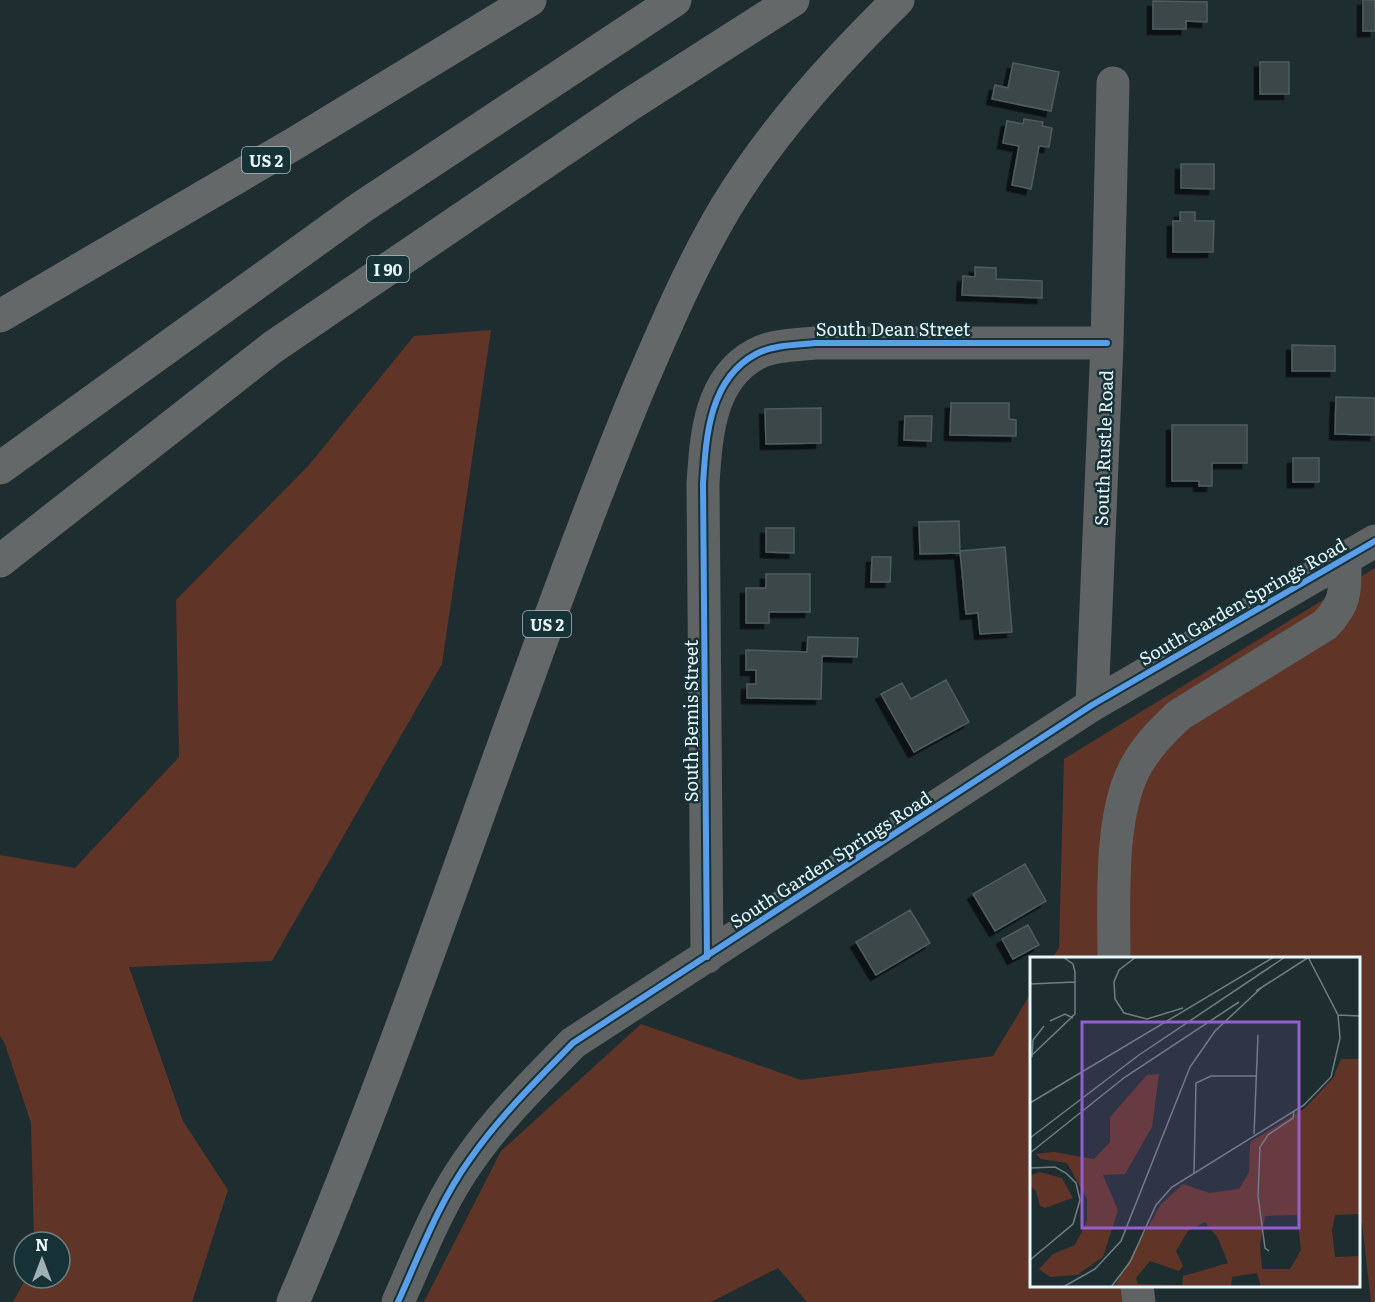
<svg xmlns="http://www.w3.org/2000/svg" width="1375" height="1302" font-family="Literata,serif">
<defs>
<filter id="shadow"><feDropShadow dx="-5.5" dy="5.5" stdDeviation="0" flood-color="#0009"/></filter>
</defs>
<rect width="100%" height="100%" fill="#1e2d30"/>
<path fill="#613428" d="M 491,330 L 442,664 L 272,961 L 129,967 L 183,1121 L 228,1190 L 192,1302 L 13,1302 L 26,1278 L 60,1278 L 60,1242 L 34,1242 L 31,1123 L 5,1044 L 0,1036 L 0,855 L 75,868 L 179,757 L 176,600 L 309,465 L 414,336 Z
M 1375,568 L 1375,1302 L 1371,1302 L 1362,1223 L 1358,1223 L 1358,958 L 1052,958 L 1059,948 L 1064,759 Z
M 1031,993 L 1032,1286 L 1149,1286 L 1147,1302 L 807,1302 L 778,1268 L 711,1302 L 424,1302 L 501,1151 L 641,1024 L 801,1080 L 993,1056 Z"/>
<path fill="#3a4648" stroke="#505d5f" stroke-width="1.5" filter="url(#shadow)" d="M 1363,0 L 1375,0 L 1375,31 L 1363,31 Z
M 1153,1 L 1207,2 L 1207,22 L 1186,21 L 1186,29 L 1153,29 Z
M 1260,62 L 1289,62 L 1289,94 L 1260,94 Z
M 1013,63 L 1059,72 L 1051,111 L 992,99 L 995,85 L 1008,88 Z
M 1024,119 L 1043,122 L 1042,126 L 1052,128 L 1049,147 L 1039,146 L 1031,189 L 1012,185 L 1019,146 L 1003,143 L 1007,121 L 1023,124 Z
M 1181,164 L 1214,164 L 1214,189 L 1181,188 Z
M 1180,212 L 1195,212 L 1195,221 L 1214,221 L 1213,252 L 1173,252 L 1173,221 L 1180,221 Z
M 975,267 L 996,268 L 996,279 L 1042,281 L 1042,298 L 962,295 L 963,276 L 975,277 Z
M 1292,345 L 1335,346 L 1335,371 L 1292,371 Z
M 1336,397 L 1375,398 L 1375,435 L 1335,434 Z
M 951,403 L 1009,403 L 1009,419 L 1016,420 L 1016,436 L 950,435 Z
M 821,408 L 821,443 L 766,444 L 765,409 Z
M 905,416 L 932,416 L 931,441 L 904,440 Z
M 1172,425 L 1247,425 L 1247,463 L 1212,463 L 1212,486 L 1199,486 L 1199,481 L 1172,481 Z
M 1293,458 L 1319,458 L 1319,482 L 1293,482 Z
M 959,521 L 960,553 L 920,554 L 919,522 Z
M 766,528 L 794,528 L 794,553 L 766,552 Z
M 1005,547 L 1012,632 L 980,634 L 978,613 L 966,614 L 960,551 Z
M 872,557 L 891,557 L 890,582 L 871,582 Z
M 766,574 L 810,574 L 810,612 L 769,612 L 769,623 L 746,623 L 746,588 L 766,588 Z
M 808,637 L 858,638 L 857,657 L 822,656 L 821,699 L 747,698 L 747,684 L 756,684 L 756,670 L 746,670 L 746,650 L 807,652 Z
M 946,680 L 969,722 L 914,752 L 881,694 L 902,683 L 911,699 Z
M 1025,864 L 1046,901 L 995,931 L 973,894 Z
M 910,910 L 930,943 L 876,975 L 856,942 Z
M 1028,925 L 1039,945 L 1013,959 L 1002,939 Z"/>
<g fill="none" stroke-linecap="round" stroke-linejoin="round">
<path stroke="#606363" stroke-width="33" d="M 1092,705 L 1107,343 L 1113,83
M 707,957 L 703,484 C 706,437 709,379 756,354 C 773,345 796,345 815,343 L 1107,343
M 1114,958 C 1114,903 1109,817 1135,768 C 1146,747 1162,731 1179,715 L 1325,625 C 1347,602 1345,591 1345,560
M 1137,1286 L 1139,1302
M 398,1302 C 420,1253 439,1202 470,1159 C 500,1116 537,1080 573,1043 L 1092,705 L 1375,541"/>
<path stroke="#656869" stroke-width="33" d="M 0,316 L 297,142 L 530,0
M 0,468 L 362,207 L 675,0
M 0,561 L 273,347 L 629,105 L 793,0
M 293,1302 C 379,1101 449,894 524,689 C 560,589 597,489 638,390 C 665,327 691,266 726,207 C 773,130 834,63 898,0"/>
<defs>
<path id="cycleway" d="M 707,957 L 703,484 C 706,437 709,379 756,354 C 773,345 796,345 815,343 L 1107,343
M 398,1302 C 420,1253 439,1202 470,1159 C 500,1116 537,1080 573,1043 L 1092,705 L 1375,541"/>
</defs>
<use href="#cycleway" stroke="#173237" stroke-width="10"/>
<use href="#cycleway" stroke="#5a9eea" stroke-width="6"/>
</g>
<g text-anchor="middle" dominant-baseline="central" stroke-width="5" stroke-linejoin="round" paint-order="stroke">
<g fill="#173237" stroke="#a9bcc0" stroke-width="1.5">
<rect x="242" y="147" width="48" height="26" rx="4.5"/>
<rect x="367" y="256" width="42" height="26" rx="4.5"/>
<rect x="523" y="611" width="48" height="26" rx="4.5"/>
</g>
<g font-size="16" font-weight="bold" fill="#e8f7fb">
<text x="266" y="160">US 2</text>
<text x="388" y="269">I 90</text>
<text x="547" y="624">US 2</text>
</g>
<g font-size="18" fill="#e8f7fb" stroke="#173237">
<text x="893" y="328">South Dean Street</text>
<text transform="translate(1103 448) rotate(-88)">South Rustle Road</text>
<text transform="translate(1242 601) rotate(-30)">South Garden Springs Road</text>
<text transform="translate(690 721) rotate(-90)">South Bemis Street</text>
<text transform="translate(830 859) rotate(-33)">South Garden Springs Road</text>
</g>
</g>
<g transform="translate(1030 957)">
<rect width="330" height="330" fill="#1e2d30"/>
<path d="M 311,102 L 330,102 L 330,257 L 305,258 L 302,273 L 305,300 L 330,299 L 330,330 L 231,330 L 227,316 L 202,320 L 201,330 L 84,330 L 131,247 L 153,227 L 179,236 L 209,232 L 219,215 L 220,185 L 275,151 L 303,121 ZM 267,258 L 271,293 L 260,312 L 232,312 L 230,288 L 235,259 ZM 175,265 L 188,281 L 198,306 L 153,319 L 152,328 L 108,327 L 106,321 L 120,304 L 149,314 L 153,309 L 146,294 L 158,274 ZM 129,117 L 122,170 L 95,217 L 73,218 L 88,253 L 73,300 L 47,318 L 20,320 L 9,312 L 23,297 L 45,288 L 57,264 L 57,242 L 37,206 L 11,202 L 6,197 L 24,195 L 64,202 L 80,185 L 80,160 L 117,118 ZM 9,215 L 32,221 L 43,241 L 15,251 L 10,249 L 6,234 L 0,229 L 0,219 Z" fill="#613428" fill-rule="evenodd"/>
<path fill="none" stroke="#6f7e81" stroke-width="1.5" d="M 106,0 L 89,13 L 84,25 L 85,42 L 94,56 L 117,62 L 153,51M 0,27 L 45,25M 226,34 L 279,0M 308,58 L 330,59M 20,64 L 35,57 L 43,61M 0,100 L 45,57 L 45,15 L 43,7 L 33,0M 2,100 L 3,83 L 14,69M 0,146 L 244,0M 224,177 L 228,78M 0,181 L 109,98 L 255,0M 0,196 L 95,120 L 209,45M 0,211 L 25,210 L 36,216 L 46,226 L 50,243 L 43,267 L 0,303M 164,216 L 166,126 L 181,119 L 227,119M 239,294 L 235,291 L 228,239 L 230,190 L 238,178 L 263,161 L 264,154M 33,330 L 65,312 L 91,284 L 160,110 L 185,74 L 231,31M 81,330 L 100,305 L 126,248 L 142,230 L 274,148 L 301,120 L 310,81 L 308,58 L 278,0"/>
<path fill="#965fce" fill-opacity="0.15" stroke="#965fce" stroke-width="3" d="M 52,65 L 269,65 L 269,271 L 52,271 Z"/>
<rect width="330" height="330" fill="none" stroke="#e8f7fb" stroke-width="3"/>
</g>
<g transform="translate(42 1260)"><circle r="28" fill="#173237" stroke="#6b8185" stroke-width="1.5"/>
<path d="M0-4.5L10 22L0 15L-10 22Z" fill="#a1b0b4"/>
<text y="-9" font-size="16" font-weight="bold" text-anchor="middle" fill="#e8f7fb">N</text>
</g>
</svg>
